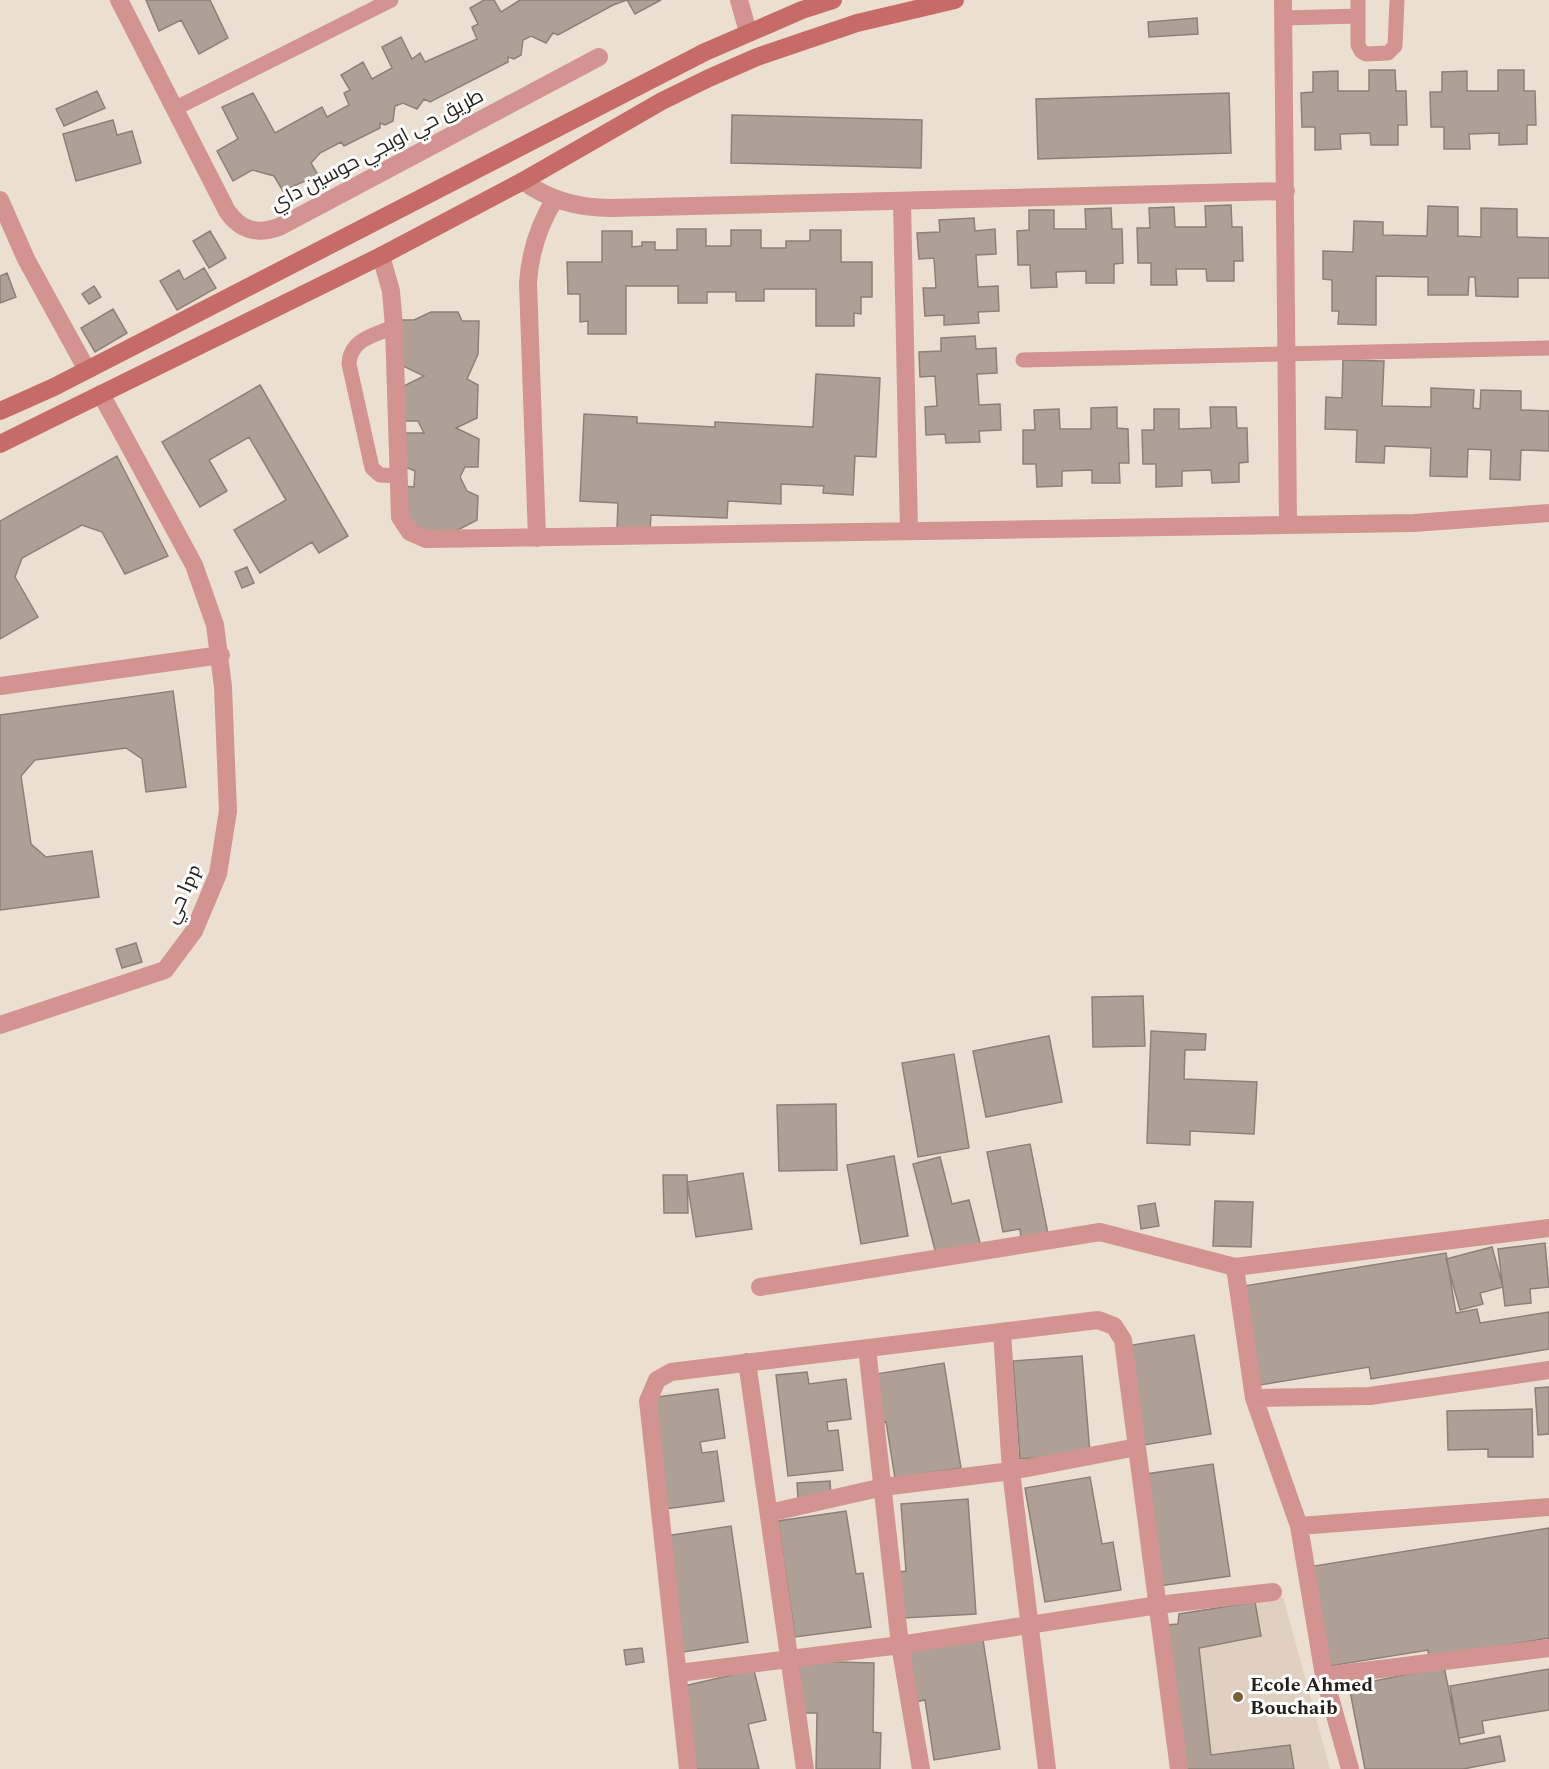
<svg xmlns="http://www.w3.org/2000/svg" width="1549" height="1769" font-family="Spectral,Cairo,serif">
<rect width="100%" height="100%" fill="#ebdfd2"/>
<path fill="#e0d0bf" d="M 1283,1597 L 1330,1769 L 1178,1769 L 1179,1614 Z"/>
<path fill="#aea096" stroke="#8d8076" stroke-width="1.5" d="M 146,0 L 210,0 L 228,38 L 199,54 L 181,20 L 159,31 Z
M 484,0 L 494,0 L 501,12 L 520,0 L 661,0 L 635,14 L 627,0 L 613,5 L 558,35 L 553,33 L 546,43 L 531,36 L 523,40 L 521,55 L 514,59 L 508,57 L 508,62 L 430,102 L 424,99 L 417,109 L 403,103 L 395,106 L 393,121 L 385,125 L 380,123 L 380,128 L 344,146 L 341,142 L 320,153 L 311,163 L 318,175 L 283,191 L 274,176 L 252,170 L 233,181 L 217,151 L 238,139 L 222,107 L 253,93 L 275,133 L 322,107 L 327,117 L 349,105 L 344,93 L 350,90 L 341,75 L 363,62 L 372,79 L 392,68 L 382,47 L 401,37 L 412,59 L 420,53 L 425,62 L 477,39 L 472,27 L 478,24 L 470,8 Z
M 1197,18 L 1198,34 L 1149,37 L 1148,22 Z
M 1369,70 L 1395,70 L 1396,91 L 1406,91 L 1407,125 L 1398,125 L 1398,145 L 1371,145 L 1370,133 L 1340,134 L 1341,149 L 1315,150 L 1315,127 L 1302,127 L 1301,93 L 1313,92 L 1313,72 L 1338,71 L 1338,91 L 1369,91 Z
M 1498,70 L 1524,70 L 1524,91 L 1535,91 L 1536,125 L 1527,125 L 1527,144 L 1499,145 L 1499,133 L 1469,134 L 1470,149 L 1444,149 L 1444,127 L 1431,127 L 1430,92 L 1442,92 L 1442,72 L 1467,71 L 1467,91 L 1498,91 Z
M 97,91 L 105,108 L 64,126 L 56,109 Z
M 1229,93 L 1231,153 L 1038,159 L 1036,99 Z
M 732,115 L 922,120 L 921,168 L 731,163 Z
M 113,120 L 117,135 L 132,131 L 141,163 L 76,181 L 63,134 Z
M 1231,205 L 1232,227 L 1242,227 L 1243,261 L 1234,261 L 1234,281 L 1207,281 L 1206,269 L 1176,269 L 1177,285 L 1151,285 L 1151,263 L 1138,263 L 1137,228 L 1150,228 L 1149,208 L 1174,207 L 1175,227 L 1206,227 L 1205,206 Z
M 1428,206 L 1458,207 L 1458,236 L 1481,237 L 1481,208 L 1517,209 L 1517,237 L 1549,238 L 1549,278 L 1518,278 L 1518,297 L 1476,296 L 1475,277 L 1469,277 L 1468,295 L 1428,295 L 1428,277 L 1376,276 L 1376,325 L 1338,324 L 1339,311 L 1332,311 L 1332,280 L 1323,279 L 1323,251 L 1353,252 L 1354,221 L 1383,222 L 1383,235 L 1427,236 Z
M 1111,208 L 1112,229 L 1122,229 L 1123,263 L 1114,264 L 1114,283 L 1086,283 L 1086,271 L 1056,272 L 1057,287 L 1031,288 L 1030,265 L 1018,265 L 1017,231 L 1029,230 L 1029,210 L 1054,210 L 1054,229 L 1086,229 L 1085,209 Z
M 974,218 L 975,231 L 995,229 L 996,254 L 976,255 L 978,287 L 998,286 L 999,311 L 978,312 L 979,323 L 944,325 L 944,315 L 925,316 L 923,288 L 936,288 L 934,258 L 919,259 L 917,233 L 940,232 L 939,220 Z
M 677,229 L 706,229 L 706,246 L 731,246 L 731,230 L 761,230 L 761,248 L 786,248 L 786,241 L 810,241 L 810,230 L 841,230 L 841,262 L 872,262 L 872,297 L 861,297 L 861,314 L 854,313 L 854,326 L 816,326 L 816,289 L 764,289 L 764,301 L 736,301 L 736,292 L 707,292 L 707,303 L 678,303 L 678,286 L 626,286 L 626,334 L 588,334 L 588,321 L 580,322 L 580,294 L 568,294 L 567,262 L 602,262 L 602,231 L 632,231 L 632,247 L 642,246 L 642,242 L 655,242 L 655,250 L 677,250 Z
M 210,231 L 226,258 L 209,268 L 193,241 Z
M 204,268 L 216,288 L 177,310 L 160,281 L 179,270 L 184,280 Z
M 7,273 L 16,297 L 0,303 L 0,276 Z
M 94,286 L 101,297 L 89,304 L 82,294 Z
M 113,309 L 127,333 L 95,352 L 81,328 Z
M 431,312 L 458,312 L 462,321 L 479,321 L 478,354 L 467,379 L 478,385 L 477,418 L 456,428 L 479,439 L 478,467 L 465,467 L 460,477 L 467,491 L 478,496 L 477,520 L 454,532 L 427,531 L 402,519 L 403,486 L 414,487 L 415,471 L 401,465 L 402,433 L 424,433 L 418,421 L 401,421 L 402,387 L 424,376 L 399,364 L 401,320 L 414,320 Z
M 975,336 L 976,349 L 996,348 L 997,373 L 977,374 L 979,405 L 1000,404 L 1001,430 L 979,431 L 980,442 L 946,443 L 945,434 L 926,435 L 925,407 L 937,406 L 935,376 L 920,377 L 919,352 L 941,351 L 941,338 Z
M 1343,360 L 1384,361 L 1382,406 L 1431,407 L 1431,388 L 1474,390 L 1473,408 L 1480,409 L 1481,390 L 1521,391 L 1521,410 L 1549,411 L 1549,451 L 1521,450 L 1520,480 L 1490,479 L 1491,450 L 1468,449 L 1467,477 L 1430,476 L 1431,448 L 1385,446 L 1384,463 L 1356,462 L 1357,430 L 1325,429 L 1326,397 L 1342,398 Z
M 816,374 L 880,378 L 876,457 L 855,456 L 853,495 L 823,493 L 824,486 L 781,484 L 781,504 L 728,501 L 727,518 L 651,515 L 650,531 L 617,529 L 618,503 L 580,501 L 584,414 L 637,417 L 637,423 L 715,427 L 715,422 L 813,427 Z
M 260,385 L 348,536 L 319,553 L 312,542 L 260,573 L 234,530 L 286,500 L 249,437 L 209,460 L 227,491 L 200,507 L 162,442 Z
M 1117,407 L 1117,428 L 1128,429 L 1129,463 L 1119,463 L 1120,483 L 1092,483 L 1092,470 L 1062,471 L 1062,486 L 1037,487 L 1036,464 L 1023,464 L 1023,430 L 1035,430 L 1034,410 L 1059,409 L 1060,429 L 1091,429 L 1091,408 Z
M 1210,407 L 1236,407 L 1237,428 L 1247,428 L 1248,462 L 1239,463 L 1239,482 L 1212,483 L 1211,470 L 1182,471 L 1182,486 L 1156,487 L 1156,464 L 1143,464 L 1142,430 L 1154,430 L 1154,409 L 1179,409 L 1179,429 L 1211,428 Z
M 117,456 L 168,556 L 125,574 L 102,532 L 82,525 L 22,558 L 15,577 L 38,617 L 0,639 L 0,521 Z
M 247,567 L 254,583 L 242,588 L 235,572 Z
M 173,691 L 186,787 L 146,792 L 142,759 L 126,748 L 35,760 L 21,776 L 31,844 L 46,857 L 92,851 L 99,897 L 0,910 L 0,715 Z
M 136,943 L 142,962 L 122,968 L 116,949 Z
M 1143,996 L 1145,1046 L 1093,1047 L 1092,997 Z
M 1151,1031 L 1206,1034 L 1205,1050 L 1185,1050 L 1184,1079 L 1257,1082 L 1254,1134 L 1190,1131 L 1190,1145 L 1147,1143 Z
M 1049,1036 L 1062,1102 L 986,1117 L 973,1051 Z
M 954,1054 L 969,1148 L 918,1157 L 902,1063 Z
M 836,1104 L 837,1170 L 779,1171 L 777,1105 Z
M 1030,1144 L 1048,1234 L 1021,1239 L 1020,1229 L 1003,1232 L 987,1152 Z
M 894,1156 L 908,1236 L 861,1244 L 847,1165 Z
M 940,1157 L 952,1204 L 969,1200 L 980,1243 L 936,1254 L 913,1164 Z
M 743,1173 L 752,1229 L 696,1237 L 687,1182 Z
M 663,1175 L 687,1175 L 688,1213 L 664,1213 Z
M 1215,1201 L 1253,1202 L 1251,1247 L 1213,1246 Z
M 1155,1203 L 1159,1226 L 1141,1229 L 1138,1206 Z
M 1545,1243 L 1549,1287 L 1530,1289 L 1531,1303 L 1505,1306 L 1498,1249 Z
M 1492,1247 L 1503,1287 L 1480,1293 L 1483,1304 L 1460,1310 L 1446,1259 Z
M 1446,1253 L 1456,1313 L 1477,1309 L 1480,1323 L 1549,1312 L 1549,1349 L 1371,1379 L 1369,1367 L 1260,1385 L 1244,1286 Z
M 1194,1335 L 1211,1434 L 1144,1445 L 1120,1347 Z
M 1082,1356 L 1090,1454 L 1020,1459 L 1013,1361 Z
M 944,1363 L 961,1468 L 895,1478 L 886,1422 L 878,1424 L 870,1375 Z
M 807,1372 L 809,1384 L 846,1379 L 851,1419 L 827,1422 L 828,1431 L 838,1430 L 843,1470 L 788,1476 L 776,1375 Z
M 1549,1387 L 1549,1434 L 1538,1435 L 1535,1388 Z
M 718,1389 L 725,1438 L 700,1442 L 702,1453 L 717,1451 L 724,1501 L 658,1510 L 642,1399 Z
M 1532,1409 L 1533,1457 L 1488,1457 L 1488,1449 L 1448,1450 L 1447,1411 Z
M 1213,1464 L 1230,1576 L 1152,1587 L 1146,1474 Z
M 1090,1477 L 1102,1544 L 1113,1542 L 1121,1590 L 1045,1602 L 1025,1488 Z
M 830,1481 L 831,1495 L 798,1498 L 797,1483 Z
M 968,1499 L 976,1614 L 903,1618 L 900,1572 L 906,1571 L 901,1504 Z
M 846,1511 L 856,1574 L 863,1573 L 871,1627 L 795,1637 L 778,1521 Z
M 731,1526 L 748,1642 L 677,1653 L 660,1537 Z
M 1549,1528 L 1549,1638 L 1429,1658 L 1428,1650 L 1330,1666 L 1308,1567 Z
M 1255,1602 L 1261,1636 L 1199,1648 L 1211,1755 L 1290,1745 L 1294,1769 L 1178,1769 L 1155,1626 L 1178,1624 L 1179,1614 Z
M 983,1640 L 1000,1749 L 934,1760 L 925,1700 L 915,1702 L 907,1651 Z
M 642,1648 L 644,1662 L 626,1665 L 624,1650 Z
M 799,1661 L 874,1663 L 873,1732 L 881,1733 L 880,1769 L 816,1769 L 817,1713 L 798,1713 Z
M 1444,1667 L 1460,1744 L 1500,1736 L 1505,1761 L 1463,1769 L 1365,1769 L 1349,1686 Z
M 1549,1669 L 1549,1710 L 1482,1721 L 1484,1733 L 1459,1738 L 1450,1686 Z
M 754,1670 L 766,1720 L 748,1724 L 759,1769 L 695,1769 L 675,1688 Z"/>
<g fill="none" stroke-linecap="round" stroke-linejoin="round">
<path stroke="#d39390" stroke-width="15" d="M 1358,0 L 1358,45 L 1361,51 L 1366,54 L 1388,53 L 1395,46 L 1397,0
M 1284,18 L 1358,16
M 174,109 L 391,0
M 394,327 C 375,335 350,339 349,364 L 372,468 L 380,475 L 399,476
M 1023,360 L 1549,348"/>
<path stroke="#d39390" stroke-width="18" d="M 119,0 L 227,211 C 240,230 257,235 279,227 L 599,57
M 739,0 L 748,32
M 1283,0 L 1288,523
M 523,181 C 550,201 579,208 611,208 L 1286,191
M 0,200 L 26,259 L 87,370
M 902,202 L 909,531
M 381,256 L 391,291 L 394,327 L 400,517 L 410,532 L 426,539 L 1414,523 L 1549,513
M 537,538 L 528,283 C 530,252 538,226 555,199
M 0,686 L 221,655
M 0,1025 L 165,970 L 194,931 L 218,874 L 228,811 L 223,687 L 215,625 L 194,565 L 101,394
M 1235,1267 L 1549,1228
M 760,1287 L 1100,1232 L 1235,1267 L 1254,1398 L 1299,1526 L 1324,1676 L 1350,1769
M 1002,1332 L 1011,1471 L 1047,1769
M 867,1348 L 900,1645 L 921,1769
M 747,1362 L 805,1769
M 1254,1398 L 1370,1396 L 1549,1370
M 769,1513 L 883,1487 L 1011,1471 L 1137,1447
M 1299,1526 L 1549,1507
M 679,1673 L 900,1645 L 1158,1605 L 1273,1592
M 1324,1676 L 1549,1648
M 688,1769 L 648,1401 L 657,1380 L 671,1372 L 1098,1320 L 1114,1326 L 1123,1340 L 1179,1769"/>
<path stroke="#c76b68" stroke-width="18" d="M 0,411 L 54,387 L 705,52 L 802,10 L 833,0
M 0,444 L 381,256 L 523,181 L 662,101 L 709,78 L 757,57 L 857,23 L 955,0"/>
</g>
<circle fill="#7b5e31" stroke="#fff" stroke-width="2" cx="1238" cy="1697" r="6"/>
<g text-anchor="middle" dominant-baseline="central" stroke-width="6" stroke-linejoin="round" paint-order="stroke">
<g font-size="20" fill="#24201b" stroke="#fff">
<text transform="translate(377 150) rotate(-28)">طريق حي اوبجي حوسين داي</text>
<text transform="translate(183 894) rotate(-66)">حي lpp</text>
</g>
<g font-size="20" font-weight="bold" fill="#24201b" stroke="#fff" text-anchor="start">
<text x="1250" y="1685">Ecole Ahmed<tspan x="1250" dy="23">Bouchaib</tspan></text>
</g>
</g>
</svg>
